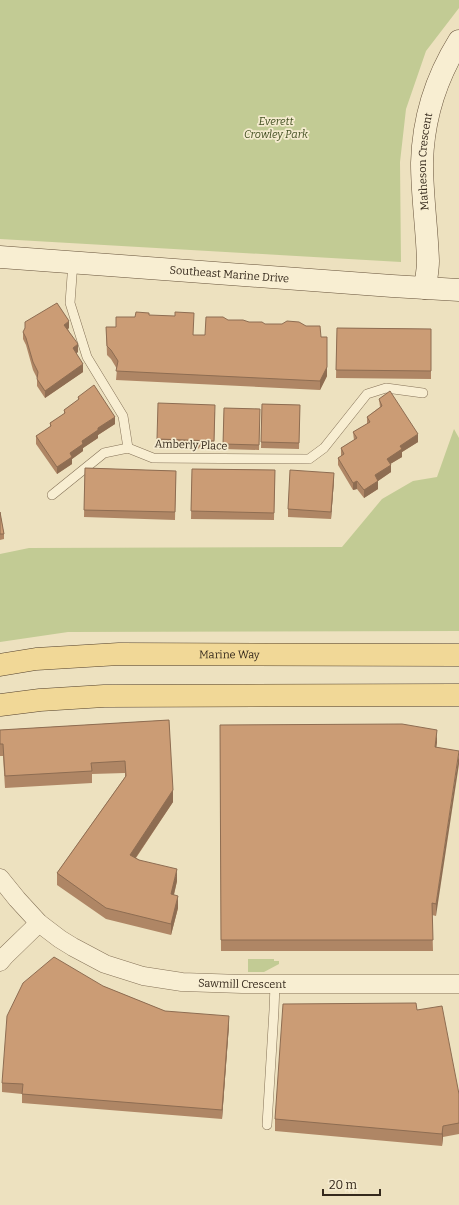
<svg xmlns="http://www.w3.org/2000/svg" width="459" height="1205" font-family="Bitter,serif">
<rect width="100%" height="100%" fill="#ede1bf"/>
<path fill="#c2cb94" d="M 0,0 L 459,0 L 459,8 L 426,51 L 406,109 L 400,162 L 401,262 L 0,239 Z
M 454,429 L 459,438 L 459,631 L 68,632 L 0,642 L 0,554 L 29,548 L 342,547 L 382,499 L 413,481 L 437,477 Z
M 248,959 L 274,959 L 274,961 L 279,961 L 279,964 L 264,972 L 248,972 Z"/>
<g fill="none" stroke-linecap="round" stroke-linejoin="round">
<defs>
<path id="lane" d="M 73,262 L 70,303 L 87,357 L 123,416 L 128,448 L 153,458 L 309,459 L 324,448 L 367,394 L 386,388 L 423,393
M 52,495 L 104,453 L 128,448
M 267,1125 L 274,1010 L 275,985"/>
<g id="street">
<path id="s1" d="M 0,878 L 17,899 L 39,923 L 60,939 L 73,947 L 105,964 L 143,976 L 182,982 L 242,984 L 459,984"/>
<path d="M 0,962 L 5,956 L 39,923"/>
</g>
<g id="secondary">
<path id="s2" d="M 0,257 L 392,286 L 459,290"/>
<path id="s3" d="M 425,288 C 426,279 428,270 428,261 C 427,228 422,196 422,163 C 423,119 436,78 459,41"/>
</g>
<g id="primary">
<path id="s4" d="M 0,665 L 36,659 L 119,654 L 459,655"/>
<path d="M 0,705 L 40,700 L 104,696 L 459,695"/>
</g>
</defs>
<use href="#lane" stroke="#857258" stroke-width="10"/>
<use href="#street" stroke="#857258" stroke-width="19"/>
<use href="#secondary" stroke="#67533b" stroke-width="23"/>
<use href="#primary" stroke="#53402c" stroke-width="23"/>
<use href="#lane" stroke="#f8eed2" stroke-width="9"/>
<use href="#street" stroke="#f8eed2" stroke-width="18"/>
<use href="#secondary" stroke="#f8eed2" stroke-width="22"/>
<use href="#primary" stroke="#f1d897" stroke-width="22"/>
</g>
<path fill="#af8665" d="M 149,315 L 194,335 L 205,335 L 228,320 L 265,324 L 321,337 L 327,376 L 320,390 L 116,380 L 117,369 L 111,359 L 107,355 L 106,327 L 116,327 L 135,317 Z
M 69,328 L 68,329 L 78,352 L 76,353 L 83,372 L 45,398 L 37,386 L 37,378 L 33,370 L 26,345 L 23,339 L 23,332 Z
M 337,328 L 431,329 L 431,379 L 336,378 Z
M 78,397 L 115,424 L 98,435 L 98,438 L 83,448 L 83,451 L 72,459 L 72,464 L 57,474 L 36,444 L 36,436 L 50,427 L 50,423 L 64,414 L 64,410 L 78,400 Z
M 379,399 L 418,442 L 402,452 L 402,457 L 390,464 L 391,472 L 378,481 L 378,489 L 364,498 L 357,489 L 353,490 L 338,465 L 338,458 L 341,456 L 341,448 L 354,440 L 353,432 L 367,424 L 367,417 L 380,407 Z
M 262,404 L 300,405 L 299,449 L 261,448 Z
M 224,408 L 260,409 L 259,450 L 223,449 Z
M 215,412 L 214,449 L 157,447 L 157,439 Z
M 85,468 L 176,471 L 175,520 L 84,517 Z
M 192,469 L 275,470 L 274,520 L 191,519 Z
M 334,480 L 331,519 L 288,517 L 288,509 Z
M 0,512 L 4,534 L 4,539 L 0,540 Z
M 169,720 L 173,802 L 136,858 L 177,881 L 174,895 L 178,908 L 171,935 L 106,919 L 57,885 L 57,873 L 125,777 L 125,773 L 92,774 L 92,783 L 5,788 L 3,756 L 0,756 L 0,730 Z
M 220,725 L 437,742 L 436,747 L 436,916 L 432,915 L 433,951 L 221,951 Z
M 103,986 L 165,1011 L 229,1025 L 222,1119 L 22,1103 L 22,1094 L 2,1092 L 2,1083 Z
M 417,1010 L 459,1094 L 459,1134 L 443,1137 L 442,1146 L 275,1131 L 275,1119 Z"/>
<path fill="#8e6d52" d="M 69,321 L 69,328 L 64,332 L 64,325 Z
M 327,337 L 327,376 L 320,390 L 320,381 Z
M 78,344 L 78,352 L 73,356 L 73,348 Z
M 83,364 L 83,372 L 45,398 L 45,391 Z
M 115,417 L 115,424 L 98,435 L 98,438 L 83,448 L 83,451 L 72,459 L 72,464 L 57,474 L 57,467 L 70,453 L 82,441 L 98,428 Z
M 418,434 L 418,442 L 402,452 L 402,457 L 387,466 L 387,459 L 400,446 Z
M 391,465 L 391,472 L 375,483 L 375,475 Z
M 334,473 L 334,480 L 331,519 L 331,512 Z
M 357,481 L 357,489 L 353,490 L 353,483 Z
M 378,481 L 378,489 L 364,498 L 364,490 Z
M 437,730 L 437,742 L 435,759 L 435,747 Z
M 459,753 L 459,764 L 436,916 L 436,904 Z
M 173,790 L 173,802 L 130,866 L 130,855 Z
M 177,869 L 177,881 L 171,906 L 171,894 Z
M 178,896 L 178,908 L 171,935 L 171,924 Z
M 229,1016 L 229,1025 L 222,1119 L 222,1110 Z
M 443,1126 L 443,1137 L 442,1146 L 442,1134 Z"/>
<path fill="#cb9c75" stroke="#8e6d52" d="M 57,303 L 69,321 L 64,325 L 78,344 L 73,348 L 83,364 L 45,391 L 37,379 L 38,372 L 33,362 L 26,338 L 23,332 L 25,328 L 25,322 Z
M 136,312 L 149,313 L 149,315 L 175,316 L 175,312 L 194,313 L 193,335 L 205,335 L 206,317 L 223,317 L 228,320 L 243,320 L 249,322 L 262,322 L 265,324 L 282,324 L 287,321 L 299,322 L 306,326 L 320,326 L 321,337 L 327,337 L 327,367 L 320,381 L 116,371 L 118,361 L 111,350 L 107,346 L 106,327 L 116,327 L 116,317 L 135,317 Z
M 337,328 L 431,329 L 431,371 L 336,370 Z
M 94,385 L 115,417 L 98,428 L 98,430 L 82,441 L 83,444 L 70,453 L 72,457 L 57,467 L 36,436 L 51,426 L 50,423 L 65,413 L 64,410 L 79,399 L 78,397 Z
M 390,391 L 418,434 L 400,446 L 402,449 L 387,459 L 391,465 L 375,475 L 378,481 L 364,490 L 357,481 L 353,483 L 338,458 L 344,454 L 341,448 L 357,438 L 353,432 L 370,422 L 367,417 L 382,406 L 379,399 Z
M 158,403 L 215,405 L 214,441 L 157,439 Z
M 262,404 L 300,405 L 299,443 L 261,442 Z
M 224,408 L 260,409 L 259,445 L 223,444 Z
M 85,468 L 176,471 L 175,512 L 84,510 Z
M 192,469 L 275,470 L 274,513 L 191,511 Z
M 290,470 L 334,473 L 331,512 L 288,509 Z
M 0,512 L 4,534 L 0,534 Z
M 169,720 L 173,790 L 130,855 L 139,860 L 177,869 L 171,894 L 178,896 L 171,924 L 106,908 L 57,873 L 126,776 L 125,761 L 91,763 L 92,771 L 5,776 L 3,744 L 0,744 L 0,730 Z
M 402,724 L 437,730 L 435,747 L 459,751 L 436,904 L 432,903 L 433,940 L 221,940 L 220,725 Z
M 54,957 L 103,986 L 165,1011 L 229,1016 L 222,1110 L 22,1094 L 23,1084 L 2,1083 L 7,1016 L 23,983 Z
M 416,1003 L 417,1010 L 442,1006 L 459,1094 L 459,1123 L 443,1126 L 442,1134 L 275,1119 L 283,1004 Z"/>
<g text-anchor="middle" dominant-baseline="central" stroke-width="3.5" stroke-linejoin="round" paint-order="stroke">
<g font-size="11" font-style="italic" fill="#445123" stroke="#f5ebcf">
<text x="276" y="121">Everett<tspan x="276" dy="13">Crowley Park</tspan></text>
</g>
<g font-size="11" fill="#35291c" stroke="#f5ebcf">
<text stroke="none"><textPath href="#s3" startOffset="127">Matheson Crescent</textPath></text>
<text stroke="none"><textPath href="#s2" startOffset="230">Southeast Marine Drive</textPath></text>
<text transform="translate(191 445) rotate(2)">Amberly Place</text>
<text stroke="none"><textPath href="#s4" startOffset="230">Marine Way</textPath></text>
<text stroke="none"><textPath href="#s1" startOffset="277">Sawmill Crescent</textPath></text>
</g>
</g>
<path d="M323 1189v6h57v-6" fill="none" stroke="#35291c" stroke-width="2"/>
<text x="329" y="1189" font-size="12" fill="#35291c" stroke="#f5ebcf" stroke-width="3" paint-order="stroke">20 m</text>
</svg>
